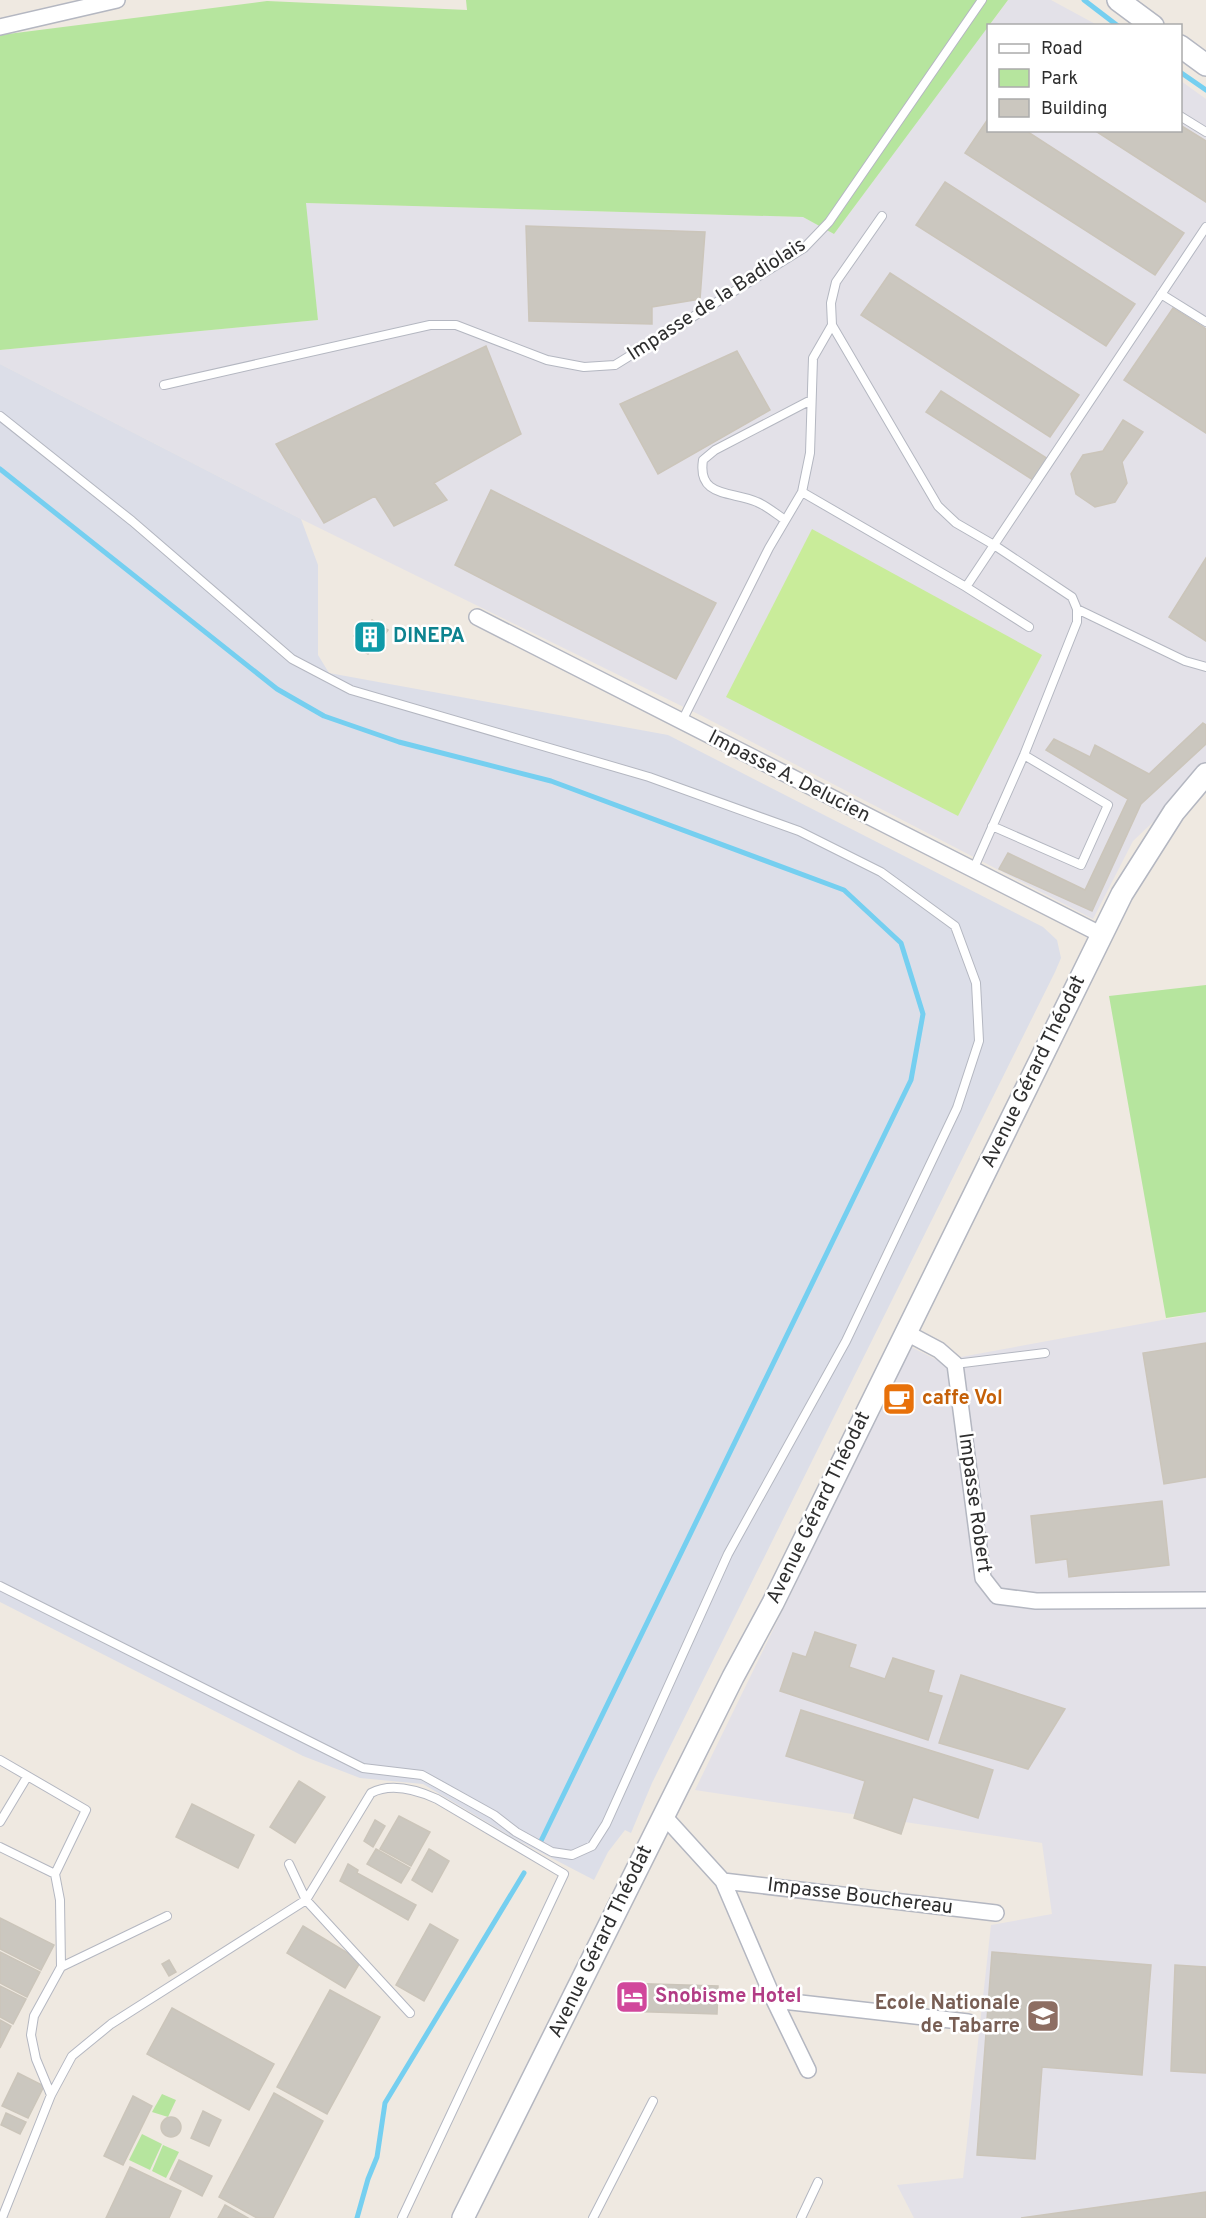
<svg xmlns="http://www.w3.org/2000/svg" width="1206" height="2218" font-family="Overpass,sans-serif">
<rect width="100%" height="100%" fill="#efe9e1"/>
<path fill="#e3e1e8" d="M 1008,0 L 1051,0 L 1099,26 L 989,26 Z
M 988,26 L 988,130 L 1180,130 L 1181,81 L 1206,99 L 1206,772 L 1133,841 L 1093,919 L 702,716 L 301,519 L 0,364 L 0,350 L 318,320 L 305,203 L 803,217 L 834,234 Z
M 1206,1312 L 1206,2218 L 914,2218 L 897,2185 L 963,2178 L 991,1925 L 1052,1914 L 1042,1843 L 695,1790 L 911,1347 L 939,1361 Z"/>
<path fill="#dcdee8" d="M 0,364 L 301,519 L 318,565 L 318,655 L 329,673 L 668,735 L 1043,927 L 1057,940 L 1061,958 L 1055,972 L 652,1783 L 631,1833 L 625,1830 L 608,1852 L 594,1880 L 517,1840 L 423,1784 L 360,1778 L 303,1756 L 0,1602 Z"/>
<path fill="#b6e59e" d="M 466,0 L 1008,0 L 834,234 L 803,217 L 306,203 L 318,320 L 0,350 L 0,35 L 267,1 L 467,10 Z
M 1206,985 L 1206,1312 L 1166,1318 L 1109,996 Z
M 162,2094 L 176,2100 L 168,2117 L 152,2112 Z
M 142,2134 L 162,2144 L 150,2170 L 129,2160 Z
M 163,2145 L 179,2152 L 166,2178 L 152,2171 Z"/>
<path fill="#c9ec9a" d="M 812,529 L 1042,655 L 958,816 L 726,697 Z"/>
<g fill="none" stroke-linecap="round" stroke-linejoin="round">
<path stroke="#75cff0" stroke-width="5" d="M 1084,0 L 1118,26
M 1180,72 L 1206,90
M 0,469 L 277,689 L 324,716 L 399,742 L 551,781 L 844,890 L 901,943 L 923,1014 L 911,1080 L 540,1843
M 357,2218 L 368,2179 L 377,2157 L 385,2103 L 524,1873"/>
</g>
<path fill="#cbc7bf" stroke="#cbc5ba" stroke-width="1.5" d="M 988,119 L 988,130 L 1025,130 L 1184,233 L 1155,275 L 965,153 Z
M 1180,125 L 1206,141 L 1206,202 L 1094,130 L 1180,130 Z
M 945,182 L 1135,304 L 1106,346 L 916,225 Z
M 526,226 L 705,232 L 700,299 L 652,307 L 652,324 L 529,321 Z
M 890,273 L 1079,395 L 1050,437 L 861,315 Z
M 1173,308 L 1206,329 L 1206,433 L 1124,380 Z
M 486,346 L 521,434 L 434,483 L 447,500 L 394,526 L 375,496 L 324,523 L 276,444 Z
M 737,351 L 770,410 L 658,474 L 620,404 Z
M 941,391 L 1048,459 L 1033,480 L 926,412 Z
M 1123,420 L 1143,432 L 1122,462 L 1127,483 L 1115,502 L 1095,507 L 1076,494 L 1071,474 L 1083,455 L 1103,451 Z
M 491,490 L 716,603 L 676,679 L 455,565 Z
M 1206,558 L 1206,641 L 1169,617 Z
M 372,620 L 388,630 L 381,640 L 377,639 L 368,654 L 357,648 L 360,639 L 354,636 L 358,630 L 364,633 Z
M 1203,723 L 1206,725 L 1206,744 L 1141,804 L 1092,911 L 999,869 L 1008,853 L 1085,890 L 1128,799 L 1046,750 L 1054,739 L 1090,757 L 1095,745 L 1149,774 Z
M 1206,1343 L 1206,1477 L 1164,1484 L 1143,1353 Z
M 1162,1501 L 1169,1565 L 1069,1577 L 1067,1559 L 1036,1563 L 1031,1516 Z
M 815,1632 L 856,1645 L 849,1667 L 885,1679 L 893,1658 L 934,1671 L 928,1692 L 942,1696 L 928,1740 L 780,1691 L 793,1653 L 806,1657 Z
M 961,1675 L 1065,1709 L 1028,1769 L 939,1743 Z
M 801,1710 L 993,1770 L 978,1818 L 913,1797 L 901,1834 L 854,1818 L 865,1781 L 786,1756 Z
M 299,1781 L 325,1797 L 295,1843 L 270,1827 Z
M 192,1804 L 254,1835 L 238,1868 L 176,1837 Z
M 399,1816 L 430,1832 L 411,1866 L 380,1849 Z
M 375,1820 L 385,1826 L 373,1847 L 364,1841 Z
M 376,1849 L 410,1868 L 401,1883 L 367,1864 Z
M 429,1849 L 449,1861 L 432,1892 L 412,1880 Z
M 348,1864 L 358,1870 L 357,1873 L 416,1905 L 408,1920 L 340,1881 Z
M 0,1918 L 54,1945 L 41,1970 L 0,1949 Z
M 430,1924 L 458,1940 L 424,2001 L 396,1985 Z
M 303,1926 L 361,1961 L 345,1988 L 287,1953 Z
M 0,1952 L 40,1972 L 27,1997 L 0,1983 Z
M 992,1952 L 1151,1965 L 1142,2075 L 1042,2067 L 1035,2159 L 977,2155 Z
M 169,1960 L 176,1972 L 169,1976 L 162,1964 Z
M 1175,1965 L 1206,1967 L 1206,2073 L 1171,2071 Z
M 620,1983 L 718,1986 L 717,2014 L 620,2011 Z
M 0,1986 L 26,1999 L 13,2024 L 0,2017 Z
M 330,1990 L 380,2017 L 327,2114 L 277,2087 Z
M 172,2008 L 274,2064 L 249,2110 L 147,2054 Z
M 0,2020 L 11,2026 L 0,2048 Z
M 18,2073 L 44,2086 L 28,2118 L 2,2106 Z
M 274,2093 L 323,2121 L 273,2218 L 257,2218 L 219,2197 Z
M 133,2096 L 152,2106 L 123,2165 L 104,2156 Z
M 203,2111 L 221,2120 L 209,2146 L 191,2138 Z
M 6,2113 L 26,2122 L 20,2134 L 1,2125 Z
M161 2127a10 10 0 1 1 20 0a10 10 0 1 1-20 0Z
M 179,2160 L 212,2176 L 202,2196 L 170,2179 Z
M 130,2167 L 181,2191 L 169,2218 L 106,2218 Z
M 1206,2192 L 1206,2218 L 1021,2218 Z
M 225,2205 L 248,2218 L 218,2218 Z"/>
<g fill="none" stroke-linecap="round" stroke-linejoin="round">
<defs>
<path id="lane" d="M 1180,116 L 1206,132
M 1161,294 L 1206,322
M 164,385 L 430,325 L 456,325 L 547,360 L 584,367 L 615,365 L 804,248 L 829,222 L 982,0
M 0,416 L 132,521 L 292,659 L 351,690 L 649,777 L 799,831 L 881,872 L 955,926 L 976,983 L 979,1041 L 957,1108 L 846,1341 L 728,1554 L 606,1824 L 592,1846 L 572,1855 L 552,1852 L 516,1832 L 494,1815 L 422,1775 L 363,1768 L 0,1586
M 802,492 L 966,587 L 994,545 L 956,523 L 938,506 L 832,325 L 831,303 L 836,282 L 882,216
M 785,520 C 776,514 767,506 757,502 C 732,491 697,498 703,460 L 715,450 L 811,400
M 966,587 L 1029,627
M 1077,609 L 1185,661 L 1206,667
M 681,723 L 769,548 L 802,492 L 810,453 L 813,358 L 832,325
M 992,826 L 1081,865 L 1108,805 L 1024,755
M 973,870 L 1024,755 L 1077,622 L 1077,609 L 1072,597 L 994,545 L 1206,227
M 955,1364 L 1045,1353
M 0,1760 L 86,1810 L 55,1874 L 60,1900 L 61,1967 L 34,2016 L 31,2035 L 36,2059 L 51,2095
M 0,1822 L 27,1777
M 0,1847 L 55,1874
M 289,1864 L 306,1900 L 410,2013
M 61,1967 L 167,1916
M 2,2218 L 51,2095 L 72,2056 L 111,2024 L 306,1900 L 371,1793 C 392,1782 417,1790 437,1799 L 564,1874 L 402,2218
M 593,2218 L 653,2101
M 801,2218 L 818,2182"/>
<path id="street" d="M 0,27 L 117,0
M 477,617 L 1102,935
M 905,1332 L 939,1350 L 955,1364 L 983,1578 L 997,1596 L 1036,1601 L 1206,1600
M 663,1815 L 723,1881 L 774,2000 L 808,2070
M 723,1881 L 996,1913
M 774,2000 L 968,2022"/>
<path id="secondary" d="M 1118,0 L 1153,26
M 1180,46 L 1206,65
M 463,2218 L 733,1677 L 773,1603 L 1122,894 L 1174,812 L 1206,774"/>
</defs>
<use href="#lane" stroke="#b4b7c1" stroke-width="10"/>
<use href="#street" stroke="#b4b7c1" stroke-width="18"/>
<use href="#secondary" stroke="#b4b7c1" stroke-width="24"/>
<use href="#lane" stroke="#fff" stroke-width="8"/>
<use href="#street" stroke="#fff" stroke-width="15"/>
<use href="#secondary" stroke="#fff" stroke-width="21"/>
</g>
<defs>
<symbol id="building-square" viewBox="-11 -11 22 22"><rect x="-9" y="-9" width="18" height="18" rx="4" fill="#0f9aa8" stroke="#fff"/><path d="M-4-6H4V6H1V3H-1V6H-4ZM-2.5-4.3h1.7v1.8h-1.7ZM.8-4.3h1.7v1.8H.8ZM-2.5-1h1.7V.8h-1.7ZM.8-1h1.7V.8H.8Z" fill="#fff"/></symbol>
<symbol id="cafe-square" viewBox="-11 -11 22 22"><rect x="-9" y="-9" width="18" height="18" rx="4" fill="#e8710a" stroke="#fff"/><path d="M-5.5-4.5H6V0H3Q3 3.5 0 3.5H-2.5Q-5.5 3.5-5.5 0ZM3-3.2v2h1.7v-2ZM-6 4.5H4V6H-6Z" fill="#fff"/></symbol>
<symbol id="hotel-square" viewBox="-11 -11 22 22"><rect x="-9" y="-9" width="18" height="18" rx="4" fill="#d1479c" stroke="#fff"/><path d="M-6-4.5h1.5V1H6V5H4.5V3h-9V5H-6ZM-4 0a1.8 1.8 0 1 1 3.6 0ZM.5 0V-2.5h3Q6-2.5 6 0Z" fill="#fff"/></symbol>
<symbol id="school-square" viewBox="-11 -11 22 22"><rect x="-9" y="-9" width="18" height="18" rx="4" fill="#8d6e63" stroke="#fff"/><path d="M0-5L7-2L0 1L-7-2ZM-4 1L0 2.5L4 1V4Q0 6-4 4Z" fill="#fff"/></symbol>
</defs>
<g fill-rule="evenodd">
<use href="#building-square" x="351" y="618" width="38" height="38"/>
<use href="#cafe-square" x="880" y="1380" width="38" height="38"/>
<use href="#hotel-square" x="613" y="1978" width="38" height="38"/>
<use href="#school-square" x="1024" y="1997" width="38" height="38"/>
</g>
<g text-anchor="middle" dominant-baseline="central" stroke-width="5" stroke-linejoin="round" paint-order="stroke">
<g font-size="20" fill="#2e2e2e" stroke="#fff">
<text transform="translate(717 300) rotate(-33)">Impasse de la Badiolais</text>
<text transform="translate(789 777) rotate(27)">Impasse A. Delucien</text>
<text transform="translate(1034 1072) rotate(-64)">Avenue Gérard Théodat</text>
<text transform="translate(974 1503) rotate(82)">Impasse Robert</text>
<text transform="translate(819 1508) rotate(-64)">Avenue Gérard Théodat</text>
<text transform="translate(860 1897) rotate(7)">Impasse Bouchereau</text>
<text transform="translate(601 1942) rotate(-64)">Avenue Gérard Théodat</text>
</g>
<g font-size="20" font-weight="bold" fill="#0d838f" stroke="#fff" text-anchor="start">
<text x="393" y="637">DINEPA</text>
</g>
<g font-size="20" font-weight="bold" fill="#c56008" stroke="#fff" text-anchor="start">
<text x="922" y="1399">caffe Vol</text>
</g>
<g font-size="20" font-weight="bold" fill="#b23c85" stroke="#fff" text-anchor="start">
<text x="655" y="1997">Snobisme Hotel</text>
</g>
<g font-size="20" font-weight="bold" fill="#785e54" stroke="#fff" text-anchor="end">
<text x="1020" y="2004">Ecole Nationale<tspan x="1020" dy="23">de Tabarre</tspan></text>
</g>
</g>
<rect x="987" y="24" width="195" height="108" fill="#ffffff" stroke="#ababab" stroke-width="1.5"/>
<rect x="999" y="44" width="30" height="9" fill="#ffffff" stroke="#ababab" stroke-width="1.5"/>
<text x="1041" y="54" font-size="18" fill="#2e2e2e">Road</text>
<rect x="999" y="69" width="30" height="18" fill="#b6e59e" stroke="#ababab" stroke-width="1.5"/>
<text x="1041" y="84" font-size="18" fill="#2e2e2e">Park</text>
<rect x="999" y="99" width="30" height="18" fill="#cbc7bf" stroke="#ababab" stroke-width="1.5"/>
<text x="1041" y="114" font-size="18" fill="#2e2e2e">Building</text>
</svg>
